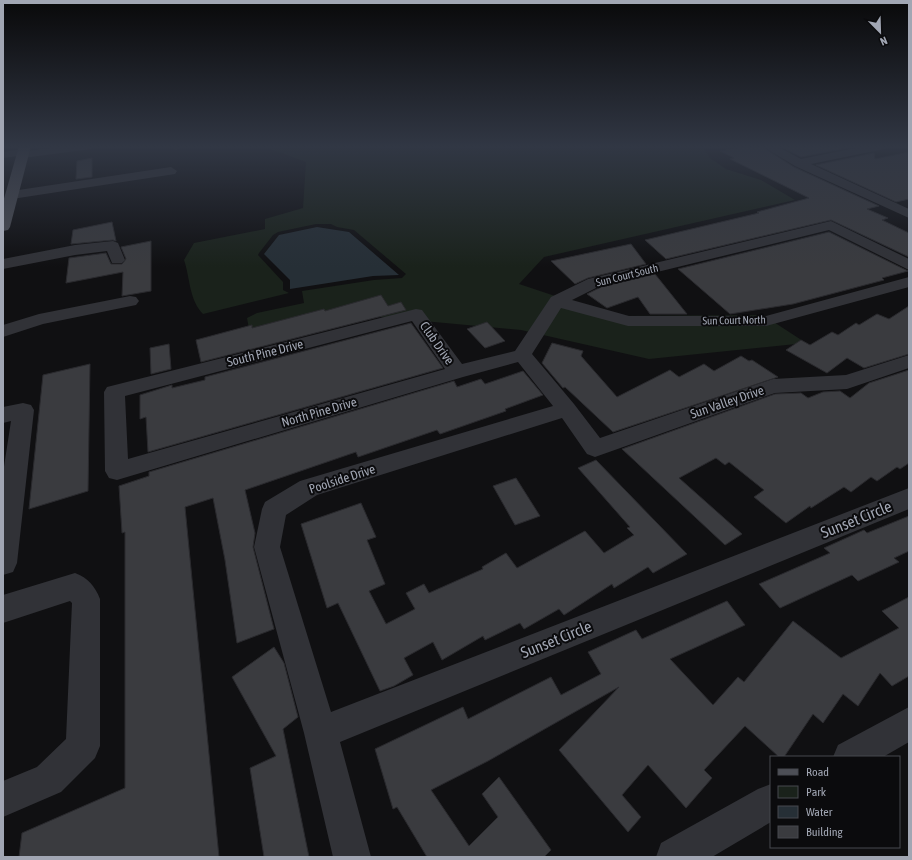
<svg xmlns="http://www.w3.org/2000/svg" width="912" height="860" font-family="'Asap Condensed',sans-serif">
<rect width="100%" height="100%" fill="#101012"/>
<path fill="#1a221b" d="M 262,146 L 702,146 L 710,158 L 726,169 L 761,180 L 795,200 L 544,257 L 519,284 L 615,316 L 763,315 L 806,343 L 649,359 L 521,330 L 380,317 L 328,316 L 252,346 L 247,318 L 257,313 L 304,303 L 302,291 L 374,280 L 402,278 L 406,274 L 354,230 L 337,227 L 331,224 L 316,224 L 278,232 L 273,235 L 259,253 L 258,255 L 283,282 L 283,290 L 289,293 L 203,314 C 189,300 190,277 184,260 L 194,243 L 265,229 L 265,219 L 303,208 L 306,162 Z"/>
<path fill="#262f36" d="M 317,227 L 349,232 L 399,275 L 373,276 L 290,289 L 290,280 L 264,254 L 279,235 Z"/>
<path fill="#3a3b3f" stroke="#2a2a2e" d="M 749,146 L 761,146 L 794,167 L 879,206 L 867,209 L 888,218 L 882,220 L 909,233 L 909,257 L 831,220 L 666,259 L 645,240 L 759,213 L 757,212 L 809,198 L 730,159 L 734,158 L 720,151 Z
M 780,146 L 857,146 L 801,157 Z
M 909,152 L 909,199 L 896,202 L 816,165 L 874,153 L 875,159 Z
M 92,158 L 92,177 L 76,179 L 77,161 Z
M 112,222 L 116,241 L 113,240 L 71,244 L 73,230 Z
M 829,232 L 908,271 L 882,278 L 884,280 L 793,304 L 730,314 L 678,269 Z
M 151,241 L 151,291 L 122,296 L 123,272 L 66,283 L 69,258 L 106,253 L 111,264 L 122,264 L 126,259 L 121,247 Z
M 631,244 L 646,264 L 588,278 L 575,284 L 551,261 Z
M 655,274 L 687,314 L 650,314 L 638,297 L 607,308 L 587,294 L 601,287 Z
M 381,295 L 388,306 L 401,302 L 406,310 L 201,362 L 196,340 L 252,325 L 252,328 L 324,309 L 325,311 Z
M 909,306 L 909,354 L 864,368 L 847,358 L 827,373 L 786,350 L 801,340 L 810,345 L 832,332 L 838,335 L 856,323 L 859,325 L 877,314 L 889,319 Z
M 487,322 L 505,341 L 485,348 L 467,329 Z
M 411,323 L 443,368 L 148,452 L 146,417 L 140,419 L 140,395 L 172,385 L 172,388 L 205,380 L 205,377 Z
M 552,343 L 583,351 L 581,356 L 617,397 L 670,370 L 679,377 L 704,364 L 714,371 L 741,356 L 749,361 L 752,360 L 778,377 L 613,432 L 565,387 L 563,388 L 542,363 Z
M 169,344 L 171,369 L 151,374 L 150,348 Z
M 90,364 L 88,491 L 29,509 L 43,375 Z
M 909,370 L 909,463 L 900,469 L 897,467 L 877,481 L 871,477 L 851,492 L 844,487 L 811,508 L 810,506 L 786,523 L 754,497 L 764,490 L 729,462 L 725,465 L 716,458 L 679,478 L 742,534 L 725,545 L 622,449 L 775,394 L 801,393 L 808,398 L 823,392 L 840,391 L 850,398 L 869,383 Z
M 523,371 L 543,395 L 505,409 L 506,411 L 440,434 L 437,430 L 358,457 L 356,452 L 245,490 L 255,533 L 253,547 L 274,629 L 237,643 L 225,560 L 213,498 L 185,507 L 219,857 L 19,857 L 22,833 L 125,788 L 125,532 L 122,533 L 119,486 L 149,476 L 149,472 L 454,381 L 457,387 L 481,379 L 485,384 Z
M 596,460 L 687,554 L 653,573 L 648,567 L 614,588 L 612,584 L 564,615 L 559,609 L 524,629 L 520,623 L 485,640 L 483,636 L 442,660 L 433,642 L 404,658 L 413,675 L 394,686 L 380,691 L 338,603 L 327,608 L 301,524 L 361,503 L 376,537 L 367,540 L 385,584 L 369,591 L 386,624 L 415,609 L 406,593 L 424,584 L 429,593 L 483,569 L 482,567 L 506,553 L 517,568 L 585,531 L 604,553 L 634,535 L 627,528 L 630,527 L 578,468 Z
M 516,478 L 540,516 L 515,525 L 493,486 Z
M 909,516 L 909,551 L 894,558 L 899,562 L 858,581 L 852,575 L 780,608 L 759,584 L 830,553 L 824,548 L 864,530 L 867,533 Z
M 909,597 L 909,676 L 892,686 L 880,673 L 858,706 L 843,694 L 823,723 L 813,714 L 784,757 L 779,757 L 745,726 L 704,770 L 712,778 L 686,808 L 648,765 L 622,795 L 641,817 L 628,832 L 559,750 L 619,687 L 488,761 L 431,790 L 469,846 L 498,817 L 482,794 L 499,777 L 551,850 L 544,857 L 427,857 L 397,807 L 393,809 L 375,749 L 463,707 L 468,719 L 551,677 L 561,695 L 601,674 L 588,652 L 636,630 L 642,639 L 727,601 L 745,625 L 670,659 L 713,705 L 738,677 L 744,682 L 793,621 L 841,658 L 899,628 L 882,611 Z
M 274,647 L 284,663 L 298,717 L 283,729 L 309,857 L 264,857 L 250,768 L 276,756 L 232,677 Z"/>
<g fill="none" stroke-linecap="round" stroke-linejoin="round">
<path fill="#313237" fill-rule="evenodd" d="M 64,146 L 96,146 L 91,149 L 23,158 L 18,156 L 3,158 L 3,152 L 23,149 L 28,151 Z
M 170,146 L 181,146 L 182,147 L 176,150 Z
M 762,146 L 776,146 L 801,159 L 866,146 L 889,146 L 884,149 L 811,164 L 909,209 L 909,218 L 795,166 Z
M 171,167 L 177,171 L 175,174 L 12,199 L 5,195 L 12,191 Z
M 831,221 L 909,259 L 909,270 L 829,230 L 600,286 L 572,300 L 629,316 L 766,316 L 909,277 L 909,287 L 766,326 L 628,326 L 561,308 L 532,354 L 574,404 L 600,438 L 773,379 L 846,375 L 909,355 L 909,368 L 847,389 L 775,393 L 595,457 L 587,454 L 562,418 L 317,495 L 286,515 L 280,547 L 331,712 L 909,488 L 909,509 L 340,742 L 371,857 L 333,857 L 304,733 L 254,547 L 262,509 L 265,502 L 300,481 L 553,406 L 518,362 L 463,377 L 117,480 L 109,478 L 105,471 L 104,392 L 107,387 L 416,309 L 422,310 L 462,364 L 515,351 L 551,297 L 588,279 ZM 412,321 L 445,369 L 128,459 L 125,396 Z
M 113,241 L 118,243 L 125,260 L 122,263 L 112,263 L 107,251 L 75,255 L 3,269 L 3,259 L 75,245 Z
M 130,296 L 136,297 L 139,301 L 136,305 L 43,324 L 3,337 L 3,325 L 39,314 Z
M 23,403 L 31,405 L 34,410 L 17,563 L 13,572 L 3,575 L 3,473 L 11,421 L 3,423 L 3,407 Z
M 75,573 C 88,578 95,586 100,599 L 100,746 L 95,758 L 61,792 L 3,817 L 3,781 L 37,767 L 66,739 L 72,603 L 70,601 L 3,623 L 3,595 Z
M 909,707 L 909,742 L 883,757 L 833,757 L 838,745 Z
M 771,784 L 771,822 L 712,857 L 656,857 L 661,843 L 758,789 Z"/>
<path fill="#4d4f56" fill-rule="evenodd" d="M 19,146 L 31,146 L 10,227 L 8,230 L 3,231 L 3,202 Z"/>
</g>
<linearGradient id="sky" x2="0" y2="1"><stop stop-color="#09090a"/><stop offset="0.55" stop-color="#313744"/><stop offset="1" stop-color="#313744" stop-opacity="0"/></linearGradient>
<rect width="912" height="267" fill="url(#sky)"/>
<g text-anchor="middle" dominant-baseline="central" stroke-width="4" stroke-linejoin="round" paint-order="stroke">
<g font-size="11" fill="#a1a6b3" stroke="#0b0b0d">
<text transform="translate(627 275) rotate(-14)">Sun Court South</text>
<text transform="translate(734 320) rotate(-1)">Sun Court North</text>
</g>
<g font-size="13" fill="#a1a6b3" stroke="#0b0b0d">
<text transform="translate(437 343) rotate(55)">Club Drive</text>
<text transform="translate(265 353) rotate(-14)">South Pine Drive</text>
<text transform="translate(727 402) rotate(-19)">Sun Valley Drive</text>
<text transform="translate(319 412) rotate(-16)">North Pine Drive</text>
<text transform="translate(342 479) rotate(-18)">Poolside Drive</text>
</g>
<g font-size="16" fill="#a1a6b3" stroke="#0b0b0d">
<text transform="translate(856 519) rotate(-22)">Sunset Circle</text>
<text transform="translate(556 639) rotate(-22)">Sunset Circle</text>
</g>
</g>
<rect width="912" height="860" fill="none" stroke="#a1a6b3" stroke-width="8"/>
<rect x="770" y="756" width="130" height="92" fill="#0b0b0d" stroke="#47494f"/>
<rect x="778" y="769" width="20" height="6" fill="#4d4f56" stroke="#47494f"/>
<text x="806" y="776" font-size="12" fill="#a1a6b3">Road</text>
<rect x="778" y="786" width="20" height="12" fill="#1a221b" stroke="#47494f"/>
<text x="806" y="796" font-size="12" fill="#a1a6b3">Park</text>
<rect x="778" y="806" width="20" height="12" fill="#262f36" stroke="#47494f"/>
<text x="806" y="816" font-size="12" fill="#a1a6b3">Water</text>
<rect x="778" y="826" width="20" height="12" fill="#3a3b3f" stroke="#47494f"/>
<text x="806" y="836" font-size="12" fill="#a1a6b3">Building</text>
<g transform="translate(880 32) rotate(157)" stroke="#0b0b0d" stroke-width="3" paint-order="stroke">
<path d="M0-3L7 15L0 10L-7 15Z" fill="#a1a6b3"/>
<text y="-6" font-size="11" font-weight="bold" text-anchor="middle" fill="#a1a6b3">N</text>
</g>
</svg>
